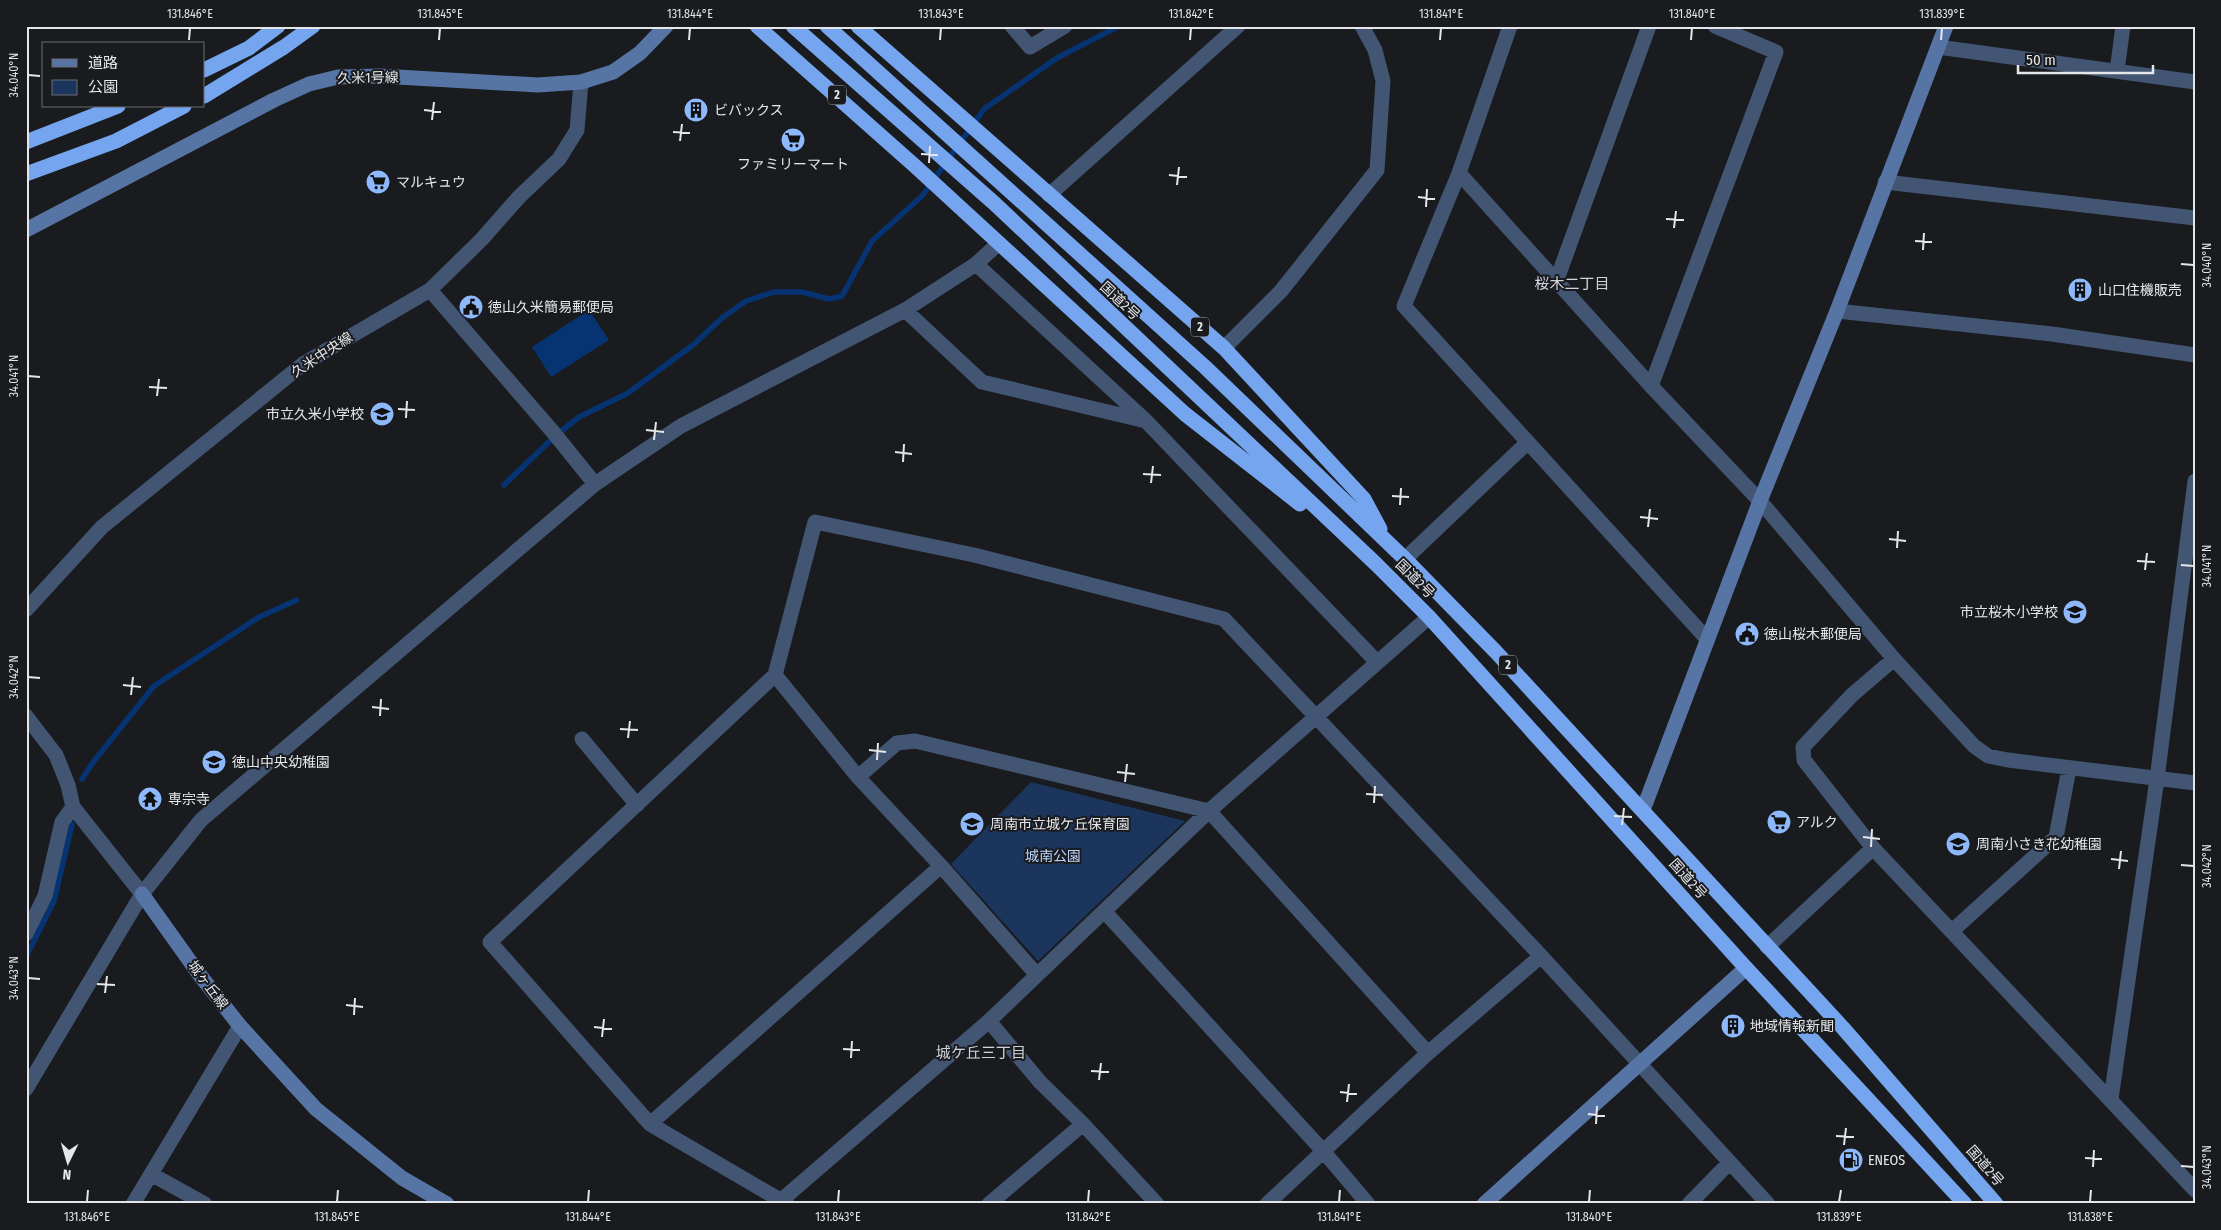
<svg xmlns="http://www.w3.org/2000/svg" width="2221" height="1230" font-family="'Fira Sans Condensed','Noto Sans JP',sans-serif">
<rect width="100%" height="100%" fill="#191b1f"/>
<path fill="#1b355d" d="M 1031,782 L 1185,821 L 1038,961 L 951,864 Z"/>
<path fill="#063473" d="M 589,310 L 609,340 L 551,377 L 532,347 Z"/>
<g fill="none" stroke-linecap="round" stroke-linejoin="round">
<path stroke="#063473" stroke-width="5.5" d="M 504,485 L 555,436 L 579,417 L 628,393 L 693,345 L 722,318 L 746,301 L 774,292 L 802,292 L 829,299 L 842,296 L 872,241 L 922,196 L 984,109 L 1057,58 L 1119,26
M 82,779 L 94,761 L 154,686 L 259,617 L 297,600
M 26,957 L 54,901 L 72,824"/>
<path stroke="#425572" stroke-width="15" d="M 1012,26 L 1030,47 L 1065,26
M 1510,26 L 1459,173 L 1404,306 L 1707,639
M 1938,47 L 2195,82
M 2117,71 L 2123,26
M 1459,173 L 1651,386 L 1760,501 L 1894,659 L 1974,746 L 1988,756 L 2008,760 L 2195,783
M 1885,182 L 2195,218
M 1049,195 L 1238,26
M 976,264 L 1145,420
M 1556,282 L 1649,26
M 430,290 L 553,432 L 595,484
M 905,310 L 982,382 L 1146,421 L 1377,662
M 1837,311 L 2052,334 L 2195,355
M 1224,348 L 1281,291 L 1377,170 L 1383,81 L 1375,50 L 1362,26
M 1651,386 L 1776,52 L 1715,26
M 1405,559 L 1528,442
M 26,610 L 102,527 L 303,364 L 430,290 L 482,239 L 519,197 L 559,159 L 577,130 L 581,82
M 1894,659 L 1852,695 L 1803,747 L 1804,760 L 1873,848 L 2195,1190
M 26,716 L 56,755 L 68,785 L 73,807 L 142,894
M 582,739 L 637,805
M 858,777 L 897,743 L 915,741 L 1209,811 L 1428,1053
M 941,866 L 1037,975
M 1105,912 L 1324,1152 L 1368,1204
M 1952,931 L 2056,837 L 2069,769
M 26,934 L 45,896 L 62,822 L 73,807
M 1767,947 L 1873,848
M 989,1021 L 1040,1082 L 1083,1124 L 1157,1204
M 26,1089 L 142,894 L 201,820 L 595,484 L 681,426 L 905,310 L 976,264 L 999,243
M 2111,1099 L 2157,779 L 2195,481
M 650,1124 L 941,866 L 858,777 L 775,675
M 151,1174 L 205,1204
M 133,1204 L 240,1026
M 777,1204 L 989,1021 L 1209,811 L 1429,617
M 787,1204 L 650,1124 L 490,942 L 775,675 L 815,522 L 974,555 L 1224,619 L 1541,956 L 1768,1204
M 989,1204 L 1083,1124
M 1267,1204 L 1428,1053 L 1541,956
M 1689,1204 L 1729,1163"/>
<path stroke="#5775a4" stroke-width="15" d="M 26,230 L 274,100 L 309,84 L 338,77 L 380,76 L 538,85 L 581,82 L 613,72 L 640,53 L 666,26
M 1643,810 L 1760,501 L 1837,311 L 1946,26
M 142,894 L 199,974 L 240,1026 L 316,1109 L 402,1178 L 447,1204
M 1484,1204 L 1746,968"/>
<path stroke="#75a5ef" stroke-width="15" d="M 757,26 L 915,166 L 1185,414 L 1300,504
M 793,26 L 994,203 L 1376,564 L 1429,617 L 1746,968 L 1965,1204
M 827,26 L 1205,367 L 1405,559 L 1496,652 L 1843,1028 L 1996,1204
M 858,26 L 1224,348 L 1364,499 L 1380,529
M 204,70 L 249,48 L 278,26
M 204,96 L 284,47 L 313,26
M 26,142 L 118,106
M 26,174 L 116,141 L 184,106"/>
</g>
<path fill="none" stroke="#e5e6e9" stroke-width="2" d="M 189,40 L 190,28M 439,40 L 440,28M 689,40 L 690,28M 940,40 L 941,28M 1190,40 L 1191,28M 1440,40 L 1441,28M 1691,40 L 1692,28M 1941,40 L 1942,28M 28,75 L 40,76M 424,110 L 441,112M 432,120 L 434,102M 673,132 L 690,133M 680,141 L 682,124M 921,154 L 938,155M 929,163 L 930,146M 1169,175 L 1187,177M 1177,185 L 1179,167M 1418,197 L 1435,199M 1426,207 L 1427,189M 1666,219 L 1684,220M 1674,228 L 1676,211M 1915,241 L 1932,242M 1923,250 L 1924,233M 2181,264 L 2194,265M 28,376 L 40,377M 149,387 L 167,388M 157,396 L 159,379M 398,409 L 415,410M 406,418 L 407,401M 646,430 L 664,432M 654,440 L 656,422M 895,452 L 912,454M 903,462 L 904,444M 1143,474 L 1161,475M 1151,483 L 1153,466M 1392,496 L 1409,497M 1400,505 L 1401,488M 1640,517 L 1658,519M 1648,527 L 1650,509M 1889,539 L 1906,541M 1897,548 L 1898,531M 2137,561 L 2155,562M 2181,565 L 2194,566M 2145,570 L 2147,553M 28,677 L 40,678M 123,685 L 141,687M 131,695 L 133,677M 372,707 L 389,709M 380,716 L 381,699M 620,729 L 638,730M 628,738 L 630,721M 869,750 L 886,752M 877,760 L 878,743M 1117,772 L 1135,774M 1125,782 L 1127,764M 1366,794 L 1383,795M 1374,803 L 1375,786M 1614,816 L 1632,817M 1622,825 L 1624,808M 1863,837 L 1880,839M 1871,847 L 1872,829M 2111,859 L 2128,861M 2181,865 L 2194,866M 2119,869 L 2121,851M 28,978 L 40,979M 97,984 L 115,985M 105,993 L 107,976M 346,1005 L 363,1007M 354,1015 L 355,998M 594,1027 L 612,1029M 602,1037 L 604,1019M 843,1049 L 860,1050M 851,1058 L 852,1041M 1091,1071 L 1109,1072M 1099,1080 L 1101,1063M 1340,1092 L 1357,1094M 1347,1102 L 1349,1084M 1588,1114 L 1605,1116M 1596,1124 L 1597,1106M 1836,1136 L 1854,1137M 1844,1145 L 1846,1128M 2085,1158 L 2102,1159M 2181,1166 L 2194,1167M 2093,1167 L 2094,1150M 87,1202 L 88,1190M 337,1202 L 338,1190M 588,1202 L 589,1190M 838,1202 L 839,1190M 1088,1202 L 1089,1190M 1339,1202 L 1340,1190M 1589,1202 L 1590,1190M 1839,1202 L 1841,1190M 2090,1202 L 2091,1190"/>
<defs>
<symbol id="building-disc" viewBox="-11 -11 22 22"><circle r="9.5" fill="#8db9fc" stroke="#191b1f"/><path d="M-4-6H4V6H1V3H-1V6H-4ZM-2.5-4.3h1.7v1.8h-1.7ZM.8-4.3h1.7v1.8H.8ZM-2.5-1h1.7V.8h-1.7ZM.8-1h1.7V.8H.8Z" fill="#111"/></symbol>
<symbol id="supermarket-disc" viewBox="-11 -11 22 22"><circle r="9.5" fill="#8db9fc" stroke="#191b1f"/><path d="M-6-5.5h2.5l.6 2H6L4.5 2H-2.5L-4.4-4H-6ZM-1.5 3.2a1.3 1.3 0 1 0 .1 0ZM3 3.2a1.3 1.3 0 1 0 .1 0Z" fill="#111"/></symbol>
<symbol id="civic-disc" viewBox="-11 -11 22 22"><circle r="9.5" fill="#8db9fc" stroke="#191b1f"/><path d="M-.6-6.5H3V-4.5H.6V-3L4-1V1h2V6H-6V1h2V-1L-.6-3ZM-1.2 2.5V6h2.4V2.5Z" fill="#111"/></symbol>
<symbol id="school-disc" viewBox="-11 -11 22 22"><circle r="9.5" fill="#8db9fc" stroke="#191b1f"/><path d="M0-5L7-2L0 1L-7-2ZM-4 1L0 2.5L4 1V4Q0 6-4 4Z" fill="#111"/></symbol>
<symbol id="temple-disc" viewBox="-11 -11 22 22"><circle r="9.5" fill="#8db9fc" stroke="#191b1f"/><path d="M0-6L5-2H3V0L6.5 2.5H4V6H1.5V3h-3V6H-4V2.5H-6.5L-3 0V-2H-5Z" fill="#111"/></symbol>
<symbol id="fuel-disc" viewBox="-11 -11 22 22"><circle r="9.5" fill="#8db9fc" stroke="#191b1f"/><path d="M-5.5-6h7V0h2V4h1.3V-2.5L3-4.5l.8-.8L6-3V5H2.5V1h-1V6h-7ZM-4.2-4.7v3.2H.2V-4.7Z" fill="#111"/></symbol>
</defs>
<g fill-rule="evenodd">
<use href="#building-disc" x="682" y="96" width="28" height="28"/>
<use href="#supermarket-disc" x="779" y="126" width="28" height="28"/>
<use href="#supermarket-disc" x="364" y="168" width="28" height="28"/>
<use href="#building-disc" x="2066" y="276" width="28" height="28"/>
<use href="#civic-disc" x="457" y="293" width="28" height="28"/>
<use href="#school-disc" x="368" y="400" width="28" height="28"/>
<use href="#school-disc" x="2061" y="598" width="28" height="28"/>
<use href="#civic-disc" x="1733" y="620" width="28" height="28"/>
<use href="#school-disc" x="200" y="748" width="28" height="28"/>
<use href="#temple-disc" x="136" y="785" width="28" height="28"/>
<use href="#supermarket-disc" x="1765" y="808" width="28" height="28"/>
<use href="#school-disc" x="958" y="810" width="28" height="28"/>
<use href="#school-disc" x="1944" y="830" width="28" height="28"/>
<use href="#building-disc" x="1719" y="1012" width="28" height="28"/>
<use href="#fuel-disc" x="1837" y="1146" width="28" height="28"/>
</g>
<g text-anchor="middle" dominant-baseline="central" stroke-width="4" stroke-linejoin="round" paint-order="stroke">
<g fill="#191b1f" stroke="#a8a9ac" stroke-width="1">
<rect x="828" y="85.5" width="18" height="19" rx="4"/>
<rect x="1191" y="317.5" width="18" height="19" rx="4"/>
<rect x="1499" y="655.5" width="18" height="19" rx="4"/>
</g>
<g font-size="12" font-weight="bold" fill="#e5e6e9">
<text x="837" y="95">2</text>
<text x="1200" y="327">2</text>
<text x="1508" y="665">2</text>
</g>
<g font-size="14" fill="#e5e6e9" stroke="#191b1f">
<text transform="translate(368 78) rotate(-1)">久米1号線</text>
<text transform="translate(1120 301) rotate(43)">国道2号</text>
<text transform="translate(322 355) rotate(-33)">久米中央線</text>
<text transform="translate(1415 579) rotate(45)">国道2号</text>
<text transform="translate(1688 879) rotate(48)">国道2号</text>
<text transform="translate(208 985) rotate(53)">城ヶ丘線</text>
<text transform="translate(1985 1166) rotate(49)">国道2号</text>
</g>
<g font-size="14" fill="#e5e6e9" stroke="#191b1f" text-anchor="start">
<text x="714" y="110">ビバックス</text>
<text x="793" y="164" text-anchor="middle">ファミリーマート</text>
<text x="396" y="182">マルキュウ</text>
<text x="2098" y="290">山口住機販売</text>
<text x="488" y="307">徳山久米簡易郵便局</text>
<text x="364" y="414" text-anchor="end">市立久米小学校</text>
<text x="2058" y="612" text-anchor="end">市立桜木小学校</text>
<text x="1764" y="634">徳山桜木郵便局</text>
<text x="232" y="762">徳山中央幼稚園</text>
<text x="168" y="799">専宗寺</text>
<text x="1796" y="822">アルク</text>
<text x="990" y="824">周南市立城ケ丘保育園</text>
<text x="1976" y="844">周南小さき花幼稚園</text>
<text x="1750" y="1026">地域情報新聞</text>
<text x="1868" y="1160">ENEOS</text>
</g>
<g font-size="14" fill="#bbd4fb" stroke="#191b1f">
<text x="1053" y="856">城南公園</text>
</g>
<g font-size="15" fill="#d1d4da" stroke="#191b1f">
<text x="1572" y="284">桜木二丁目</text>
<text x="981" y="1053">城ケ丘三丁目</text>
</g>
</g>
<rect width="2221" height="1230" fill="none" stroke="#191b1f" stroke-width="55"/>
<rect x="42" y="42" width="162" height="65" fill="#191b1f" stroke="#6b6c70"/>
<rect x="52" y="59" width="25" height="8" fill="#5775a4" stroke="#6b6c70"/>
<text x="88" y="68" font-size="15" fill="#e5e6e9">道路</text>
<rect x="52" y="80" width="25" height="15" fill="#1b355d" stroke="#6b6c70"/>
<text x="88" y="92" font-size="15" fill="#e5e6e9">公園</text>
<g transform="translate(68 1162) rotate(185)" stroke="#191b1f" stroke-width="4" paint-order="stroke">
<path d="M0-4L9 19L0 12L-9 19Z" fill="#e5e6e9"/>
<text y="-8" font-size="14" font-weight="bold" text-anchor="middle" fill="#e5e6e9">N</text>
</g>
<path d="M2018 65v8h135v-8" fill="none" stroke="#e5e6e9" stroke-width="2.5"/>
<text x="2026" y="65" font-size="15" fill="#e5e6e9" stroke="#191b1f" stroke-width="4" paint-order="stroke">50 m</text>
<rect x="28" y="28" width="2166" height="1174" fill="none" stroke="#e5e6e9" stroke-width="2"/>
<g font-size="12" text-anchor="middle" fill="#e5e6e9">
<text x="190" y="18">131.846°E</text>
<text x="440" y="18">131.845°E</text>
<text x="690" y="18">131.844°E</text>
<text x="941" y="18">131.843°E</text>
<text x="1191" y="18">131.842°E</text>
<text x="1441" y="18">131.841°E</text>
<text x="1692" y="18">131.840°E</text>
<text x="1942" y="18">131.839°E</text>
<text transform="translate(14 75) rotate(-90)" y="4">34.040°N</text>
<text transform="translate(2207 265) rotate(-90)" y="4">34.040°N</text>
<text transform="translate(14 376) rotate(-90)" y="4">34.041°N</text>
<text transform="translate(2207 566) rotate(-90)" y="4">34.041°N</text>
<text transform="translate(14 677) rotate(-90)" y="4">34.042°N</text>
<text transform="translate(2207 866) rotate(-90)" y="4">34.042°N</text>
<text transform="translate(14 978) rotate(-90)" y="4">34.043°N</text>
<text transform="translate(2207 1167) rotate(-90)" y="4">34.043°N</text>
<text x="87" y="1221">131.846°E</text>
<text x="337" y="1221">131.845°E</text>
<text x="588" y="1221">131.844°E</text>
<text x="838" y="1221">131.843°E</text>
<text x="1088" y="1221">131.842°E</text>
<text x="1339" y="1221">131.841°E</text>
<text x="1589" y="1221">131.840°E</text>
<text x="1839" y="1221">131.839°E</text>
<text x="2090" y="1221">131.838°E</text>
</g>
</svg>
